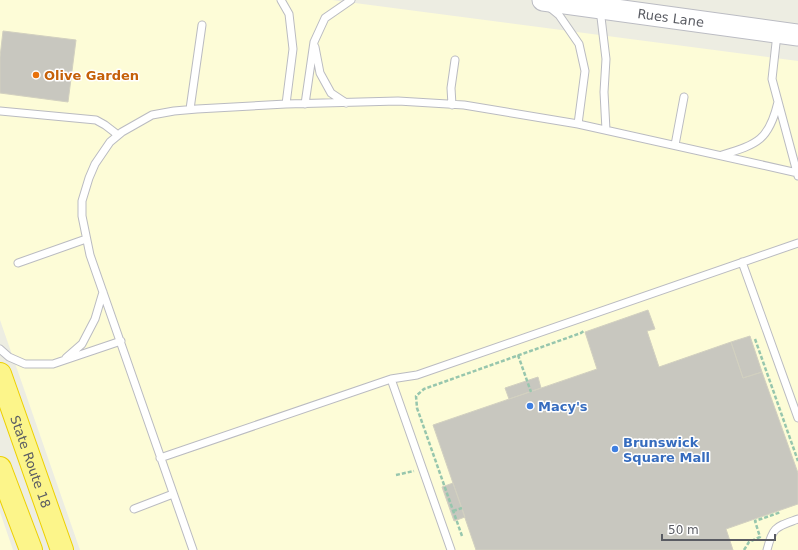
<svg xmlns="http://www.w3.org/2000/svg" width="798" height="550" font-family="'DejaVu Sans',sans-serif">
<rect width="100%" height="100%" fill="#edede2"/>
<path fill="#fdfcd7" d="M 0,0 L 332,0 L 798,61 L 798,550 L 80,550 L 0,320 Z
M 0,512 L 13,550 L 0,550 Z"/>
<path fill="#c8c7bf" stroke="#d2d0c0" d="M 3,31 L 76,40 L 68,102 L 0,93 L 0,57 Z
M 648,310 L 655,329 L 647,331 L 659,367 L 731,342 L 743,378 L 762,372 L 798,473 L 798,504 L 726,529 L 733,550 L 476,550 L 433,425 L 597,369 L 585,332 Z
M 750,336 L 762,372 L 743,378 L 731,342 Z
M 538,377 L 541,388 L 509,399 L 505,388 Z
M 453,483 L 465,517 L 454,521 L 442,487 Z"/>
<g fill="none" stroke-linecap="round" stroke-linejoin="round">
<defs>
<path id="lane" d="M 281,0 L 289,14 L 293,49 L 286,104
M 548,6 L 559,15 L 579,44 L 585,71 L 578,124
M 600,9 L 606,59 L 604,92 L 606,130
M 777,34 L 772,79 L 798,176
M 315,47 L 320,73 L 331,93 L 346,103
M 305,104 L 314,42 L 325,18 L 351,0
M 452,105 L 451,88 L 455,60
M 190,109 L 202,25
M 0,111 L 96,120 L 105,125 L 118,135
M 675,145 L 684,97
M 722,155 C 758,144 769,140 778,102
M 742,262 L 798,418
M 18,263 L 86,239
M 0,349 L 9,357 L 25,364 L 53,364 L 121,341
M 66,358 L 82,344 L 95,319 L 103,292
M 391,379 L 451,550
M 160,458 L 391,379 L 417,375 L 798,243
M 134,509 L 173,494
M 193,550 L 90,255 L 82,216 L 82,201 L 89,178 L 95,164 L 110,142 L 122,132 L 152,115 L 174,111 L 197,109 L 286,104 L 398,101 L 464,105 L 578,124 L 798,173
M 767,550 C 773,526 776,527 798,519"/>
<g id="secondary">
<path id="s1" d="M 543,0 L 798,35"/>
</g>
<g id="highway">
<path id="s2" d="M 0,374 L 62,550"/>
<path d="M 0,468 L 31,550"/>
</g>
</defs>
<use href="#lane" stroke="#babbc1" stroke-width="9"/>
<use href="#secondary" stroke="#bbbcc3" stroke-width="23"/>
<use href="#highway" stroke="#edd002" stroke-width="24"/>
<path stroke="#97c6ad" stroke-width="2.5" stroke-dasharray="4 2" stroke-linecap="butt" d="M 755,339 L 798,461
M 518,355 L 531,392
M 396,475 L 414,471
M 453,511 L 462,508
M 462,536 L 417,408 L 416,396 L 424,389 L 581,333 L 585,330
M 744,550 L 749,542 L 760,537 L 755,521 L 781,512"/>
<use href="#lane" stroke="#fff" stroke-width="7"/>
<use href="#secondary" stroke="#fff" stroke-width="21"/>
<use href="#highway" stroke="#fcf58a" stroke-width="22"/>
</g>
<circle fill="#e8710a" stroke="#fff" stroke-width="1.5" cx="36" cy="75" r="4"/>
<g fill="#3f7fe0" stroke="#fff" stroke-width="1.5">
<circle cx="530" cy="406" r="4"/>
<circle cx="615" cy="449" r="4"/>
</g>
<g text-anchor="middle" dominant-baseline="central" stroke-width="3" stroke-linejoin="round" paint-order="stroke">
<g font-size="13" fill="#5a5c63" stroke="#fff">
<text stroke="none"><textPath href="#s1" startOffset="129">Rues Lane</textPath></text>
<text stroke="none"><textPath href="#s2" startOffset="93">State Route 18</textPath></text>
</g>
<g font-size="13" font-weight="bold" fill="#c56008" stroke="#fff" text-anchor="start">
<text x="44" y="75">Olive Garden</text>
</g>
<g font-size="13" font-weight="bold" fill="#366cbe" stroke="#fff" text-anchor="start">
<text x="538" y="406">Macy's</text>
<text x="623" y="442">Brunswick<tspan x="623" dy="15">Square Mall</tspan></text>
</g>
</g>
<path d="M662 534v6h113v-6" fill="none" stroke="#5a5c63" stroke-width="2"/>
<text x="668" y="534" font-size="12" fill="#5a5c63" stroke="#ffffff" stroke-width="3" paint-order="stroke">50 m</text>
</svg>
